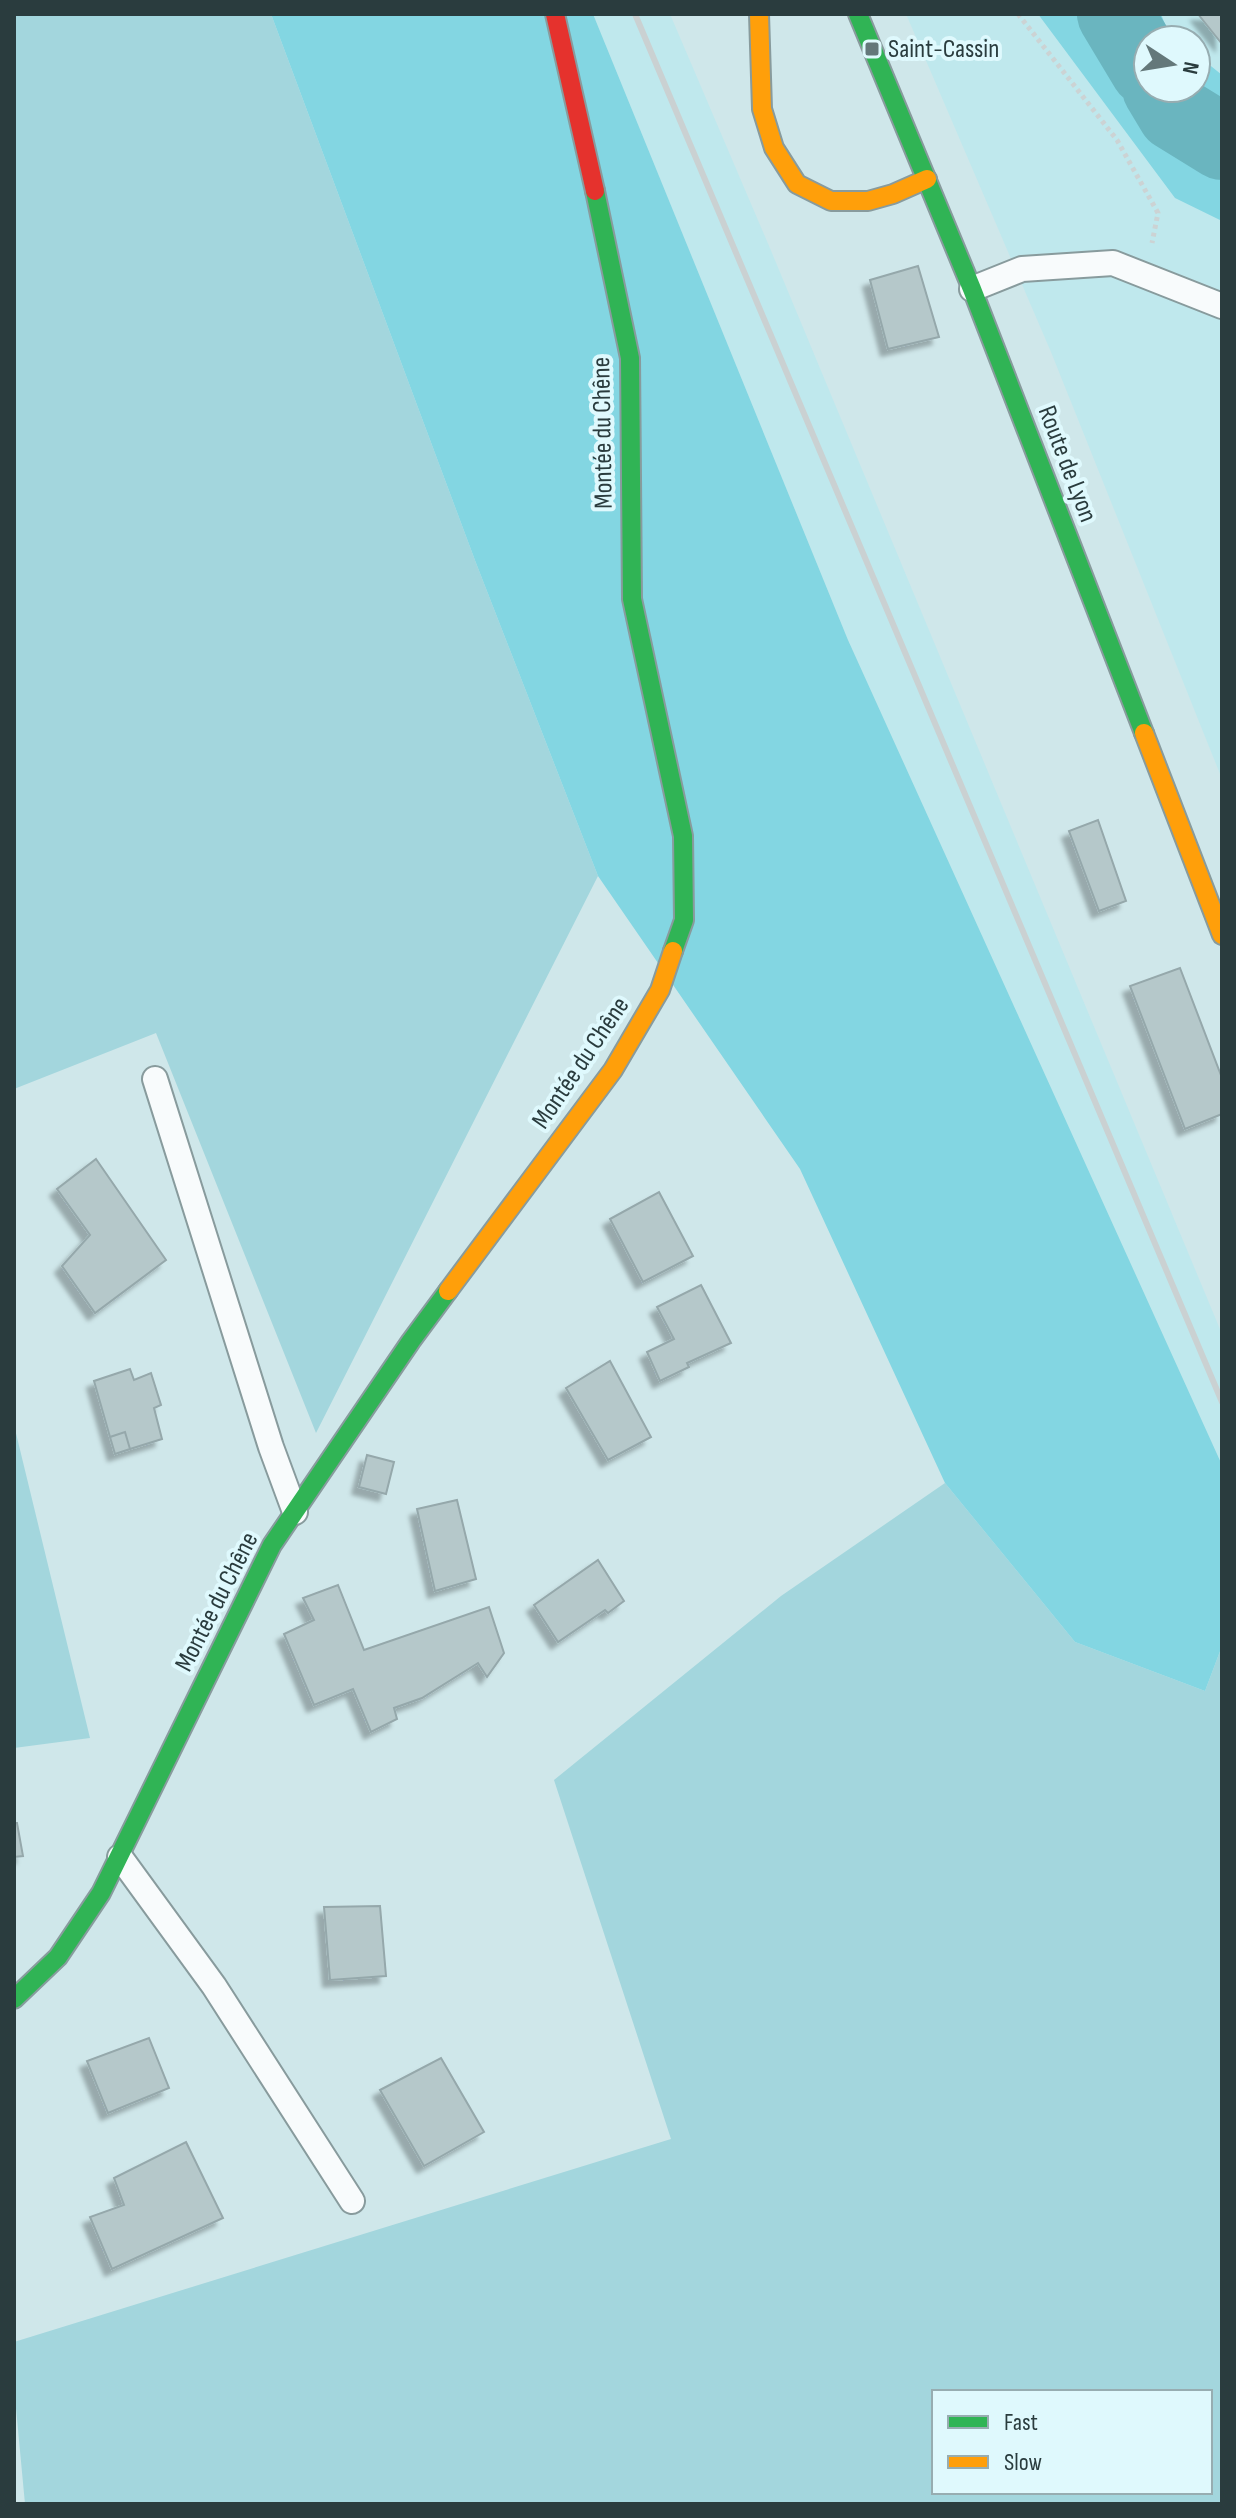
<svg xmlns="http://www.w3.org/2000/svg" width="1236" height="2518" font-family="'Sofia Sans Condensed',sans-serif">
<defs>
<filter id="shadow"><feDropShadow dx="-7" dy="7" stdDeviation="2" flood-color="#0004"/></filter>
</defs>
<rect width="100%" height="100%" fill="#cfe7ea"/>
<path fill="#bfe8ed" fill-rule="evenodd" d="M 593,14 L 670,14 L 772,253 L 1222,1334 L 1222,1465 L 848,640 Z
M 906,14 L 1222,14 L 1222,779 L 1051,352 ZM 1148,40 L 1196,40 L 1196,88 L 1148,88 Z"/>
<path fill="#a3d6dd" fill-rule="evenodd" d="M 14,14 L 271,14 L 476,563 L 598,876 L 316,1433 L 156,1033 L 14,1089 Z
M 14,1425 L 90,1738 L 14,1748 Z
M 945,1483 L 1075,1642 L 1205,1691 L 1222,1646 L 1222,2504 L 25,2504 L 14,2387 L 14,2342 L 671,2139 L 554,1780 L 781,1596 ZM 934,2392 L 1210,2392 L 1210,2492 L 934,2492 Z"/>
<path fill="#83d6e2" d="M 271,14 L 593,14 L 848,640 L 1222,1465 L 1222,1646 L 1205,1691 L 1075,1642 L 945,1483 L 800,1169 L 598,876 L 476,563 Z
M 1038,14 L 1161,14 L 1168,32 L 1178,40 L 1148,40 L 1148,88 L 1196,88 L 1196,54 L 1222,75 L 1222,221 L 1175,198 Z"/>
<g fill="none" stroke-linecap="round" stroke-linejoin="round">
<path stroke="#6ab5bf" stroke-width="76" d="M 1115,14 L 1148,69
M 1160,88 L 1175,113 L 1222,142"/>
</g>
<path fill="#b5c8ca" stroke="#95a8ab" stroke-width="2" filter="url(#shadow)" d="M 1198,14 L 1222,14 L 1222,44 Z
M 918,266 L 939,337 L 888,349 L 870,280 Z
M 1098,820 L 1126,901 L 1099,911 L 1069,831 Z
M 1180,968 L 1222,1078 L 1222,1114 L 1185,1129 L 1130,986 Z
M 96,1159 L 166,1260 L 95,1313 L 62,1266 L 90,1235 L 57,1189 Z
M 659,1192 L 693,1256 L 643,1282 L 610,1219 Z
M 701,1285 L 731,1343 L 687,1363 L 689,1367 L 660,1381 L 647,1352 L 674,1339 L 657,1307 Z
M 610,1361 L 651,1437 L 608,1460 L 566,1388 Z
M 130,1369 L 134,1380 L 151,1373 L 161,1405 L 154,1408 L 162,1439 L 130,1449 L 125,1432 L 110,1437 L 94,1381 Z
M 125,1432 L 130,1449 L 115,1454 L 110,1437 Z
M 367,1455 L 394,1462 L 386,1494 L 359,1487 Z
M 457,1500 L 476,1579 L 435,1591 L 417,1509 Z
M 598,1560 L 624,1601 L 608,1613 L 605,1610 L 558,1642 L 534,1605 Z
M 338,1585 L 364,1650 L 489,1607 L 504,1653 L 487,1677 L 478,1663 L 422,1698 L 394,1708 L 397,1719 L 371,1732 L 353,1689 L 314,1705 L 284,1634 L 314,1620 L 303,1598 Z
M 14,1823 L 17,1823 L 23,1856 L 14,1857 Z
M 380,1906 L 386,1976 L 330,1980 L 324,1907 Z
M 149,2038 L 169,2088 L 108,2113 L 87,2061 Z
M 441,2058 L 484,2132 L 424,2166 L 380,2090 Z
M 186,2142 L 223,2218 L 112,2269 L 90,2217 L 124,2205 L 114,2178 Z"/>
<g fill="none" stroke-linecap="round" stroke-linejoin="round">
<defs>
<path id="lane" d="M 972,289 L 1022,269 L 1113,263 L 1222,306
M 155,1079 L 271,1447 L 295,1512
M 120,1857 L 214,1986 L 352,2201"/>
<path id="fast" d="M 858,14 L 972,289 L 1144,733
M 595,191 L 630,358 L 632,599 L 683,836 L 684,920 L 673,951
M 14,1999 L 58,1957 L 101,1893 L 272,1545 L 411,1341 L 448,1291"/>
<path id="slow" d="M 759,14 L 762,109 L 774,148 L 797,184 L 831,201 L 868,201 L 893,194 L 927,179
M 1144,733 L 1222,935
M 448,1291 L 613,1070 L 660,990 L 673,951"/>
<path id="jam" d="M 555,14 L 595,191"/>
</defs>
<use href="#lane" stroke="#889b9d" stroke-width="28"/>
<use href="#fast" stroke="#889b9d" stroke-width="22"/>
<use href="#slow" stroke="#889b9d" stroke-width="22"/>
<use href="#jam" stroke="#889b9d" stroke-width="22"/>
<path stroke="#ccd3d4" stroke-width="5" stroke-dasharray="4 4" stroke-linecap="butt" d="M 1018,14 L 1117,140 L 1158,213 L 1152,243"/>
<use href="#lane" stroke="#f8fbfc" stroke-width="24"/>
<use href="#fast" stroke="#30b455" stroke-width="18"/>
<use href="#slow" stroke="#ff9f0a" stroke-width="18"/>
<use href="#jam" stroke="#e5322d" stroke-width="18"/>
<path stroke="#cad1d2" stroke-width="6" d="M 635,14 L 1222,1402"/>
</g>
<rect fill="#64787a" stroke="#dff9fd" stroke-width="3" x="864" y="41" width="16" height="16" rx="4"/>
<g text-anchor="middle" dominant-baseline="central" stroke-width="8" stroke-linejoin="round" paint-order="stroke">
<g font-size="26" fill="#2a3c3e" stroke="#dff9fd" text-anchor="start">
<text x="888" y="49">Saint-Cassin</text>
</g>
<g font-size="26" fill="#2a3c3e" stroke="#dff9fd">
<text transform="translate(603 433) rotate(-91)">Montée du Chêne</text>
<text transform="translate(1067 464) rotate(69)">Route de Lyon</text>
<text transform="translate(581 1063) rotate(-56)">Montée du Chêne</text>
<text transform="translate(217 1602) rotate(-63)">Montée du Chêne</text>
</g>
</g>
<rect width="1236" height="2518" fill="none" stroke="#2a3c3e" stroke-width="32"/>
<rect x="932" y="2390" width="280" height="104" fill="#dff9fd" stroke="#97adb1" stroke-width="2"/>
<rect x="948" y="2416" width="40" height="12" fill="#30b455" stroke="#97adb1" stroke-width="2"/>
<text x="1004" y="2430" font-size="24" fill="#2a3c3e">Fast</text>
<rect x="948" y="2456" width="40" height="12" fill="#ff9f0a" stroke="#97adb1" stroke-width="2"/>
<text x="1004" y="2470" font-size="24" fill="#2a3c3e">Slow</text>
<g transform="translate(1172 64) rotate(102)"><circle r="38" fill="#dff9fd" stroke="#97adb1" stroke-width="2"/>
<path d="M0-6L14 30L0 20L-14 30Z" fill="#64787a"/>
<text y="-12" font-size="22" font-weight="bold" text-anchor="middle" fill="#2a3c3e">N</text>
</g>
</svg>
